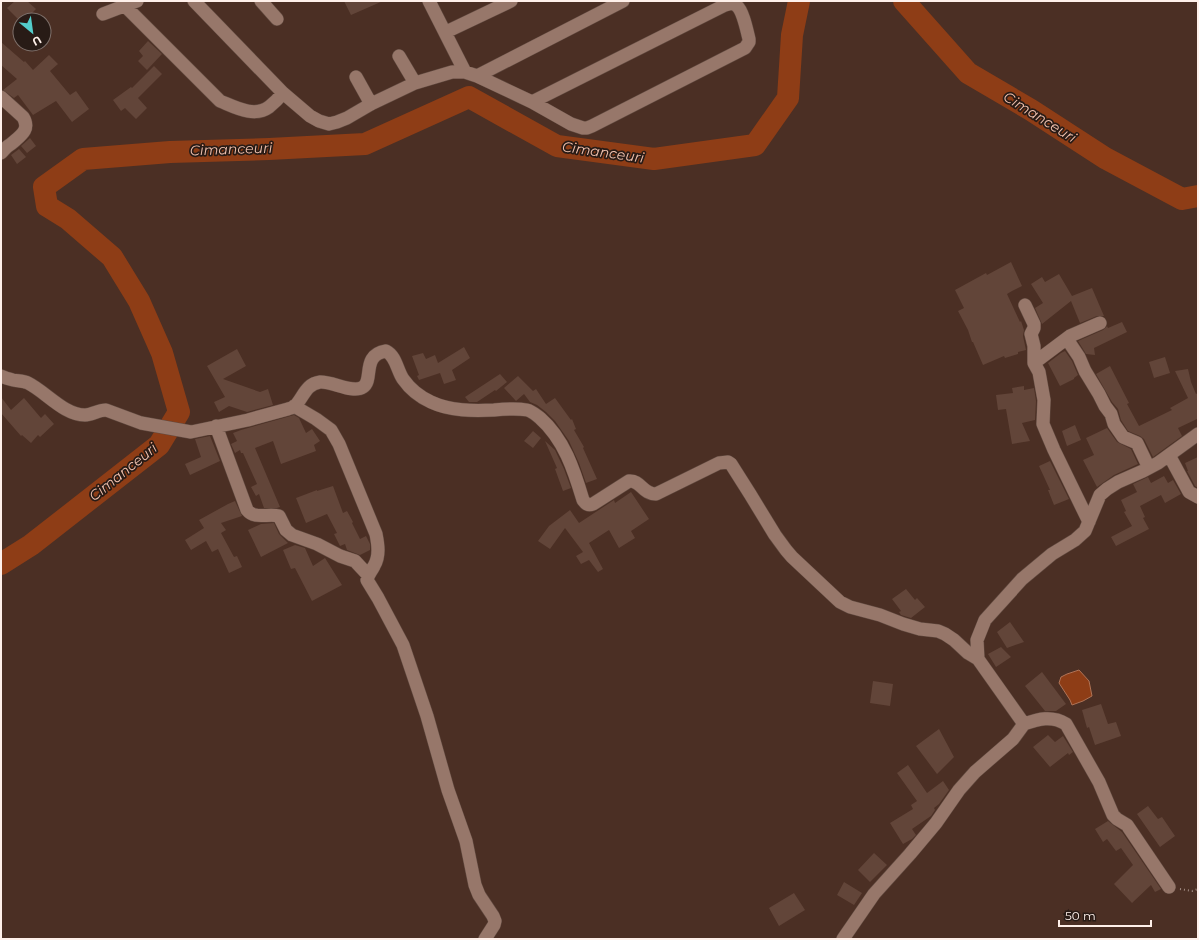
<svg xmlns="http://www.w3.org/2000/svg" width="1199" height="940" font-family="Montserrat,sans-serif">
<rect width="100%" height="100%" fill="#4b2f24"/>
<path fill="#8e3d16" stroke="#b07356" d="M 1079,670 L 1089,681 L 1092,696 L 1083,701 L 1072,705 L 1070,700 L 1059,683 L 1061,677 L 1067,674 Z"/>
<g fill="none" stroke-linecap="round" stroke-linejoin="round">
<path stroke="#8e3d16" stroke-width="22" d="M 904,1 L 968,73 L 1031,110 L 1105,158 L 1182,199 L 1198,196
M 1,564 L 31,545 L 159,445 L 179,412 L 162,353 L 139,301 L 112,257 L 68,219 L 47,206 L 44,187 L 83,159 L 170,152 L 269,149 L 365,144 L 469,97 L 557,146 L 654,159 L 755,145 L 788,98 L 792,35 L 799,1"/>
</g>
<path fill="#624539" d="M 15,1 L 27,1 L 36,9 L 25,20 L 20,20 L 20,21 L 7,8 Z
M 344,1 L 383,1 L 351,15 Z
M 148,41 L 162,54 L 147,70 L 138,61 L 143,56 L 139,51 Z
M 1,42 L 24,62 L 25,61 L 33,70 L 49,55 L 58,64 L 50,71 L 70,95 L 76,91 L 89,109 L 72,122 L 56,101 L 33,115 L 18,95 L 14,98 L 3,90 L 17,79 L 1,65 Z
M 154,66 L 162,74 L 138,98 L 147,108 L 136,119 L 125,108 L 121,111 L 113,100 L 131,87 L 132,88 Z
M 30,138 L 36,146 L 27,153 L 21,146 Z
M 19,149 L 26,157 L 17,164 L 11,155 Z
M 1011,262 L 1022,286 L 1012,291 L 1011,290 L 1012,291 L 1007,294 L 1020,322 L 1021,321 L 1024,330 L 1023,336 L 1026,350 L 1018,352 L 1018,354 L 1005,358 L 1004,356 L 983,365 L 973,342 L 972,342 L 968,330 L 958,311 L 964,308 L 955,290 L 986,273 L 987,275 Z
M 1059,274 L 1072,296 L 1092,288 L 1104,316 L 1097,316 L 1080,323 L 1071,301 L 1042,324 L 1035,308 L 1043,303 L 1031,284 L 1042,277 L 1045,282 Z
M 1122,322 L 1127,332 L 1094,348 L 1095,355 L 1086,354 L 1078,341 L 1103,330 L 1107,326 L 1108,328 Z
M 464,347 L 470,358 L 452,370 L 456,380 L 444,384 L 440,373 L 419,380 L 417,376 L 419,375 L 412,356 L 423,353 L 426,359 L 435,355 L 438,363 Z
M 237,349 L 246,366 L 223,379 L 260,392 L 268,389 L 273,405 L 247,412 L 229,406 L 219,412 L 214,402 L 225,397 L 207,366 Z
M 1065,351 L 1072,361 L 1078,375 L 1074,378 L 1074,379 L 1060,386 L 1048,363 L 1061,353 Z
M 1165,357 L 1170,373 L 1154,378 L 1149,362 Z
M 1110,366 L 1129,403 L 1127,404 L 1139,426 L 1172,410 L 1170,408 L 1188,398 L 1175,371 L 1188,369 L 1191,382 L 1196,394 L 1198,393 L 1198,421 L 1197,419 L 1178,428 L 1182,436 L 1153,457 L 1144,439 L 1140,436 L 1128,431 L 1121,420 L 1118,409 L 1112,402 L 1096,374 Z
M 500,374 L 507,382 L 496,391 L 495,390 L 477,402 L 469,402 L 465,397 Z
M 518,376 L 533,391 L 536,389 L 546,404 L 555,398 L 571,420 L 572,419 L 576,429 L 574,430 L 584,447 L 583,448 L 597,479 L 586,483 L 579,463 L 569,441 L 555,421 L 546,412 L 537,405 L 530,402 L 524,394 L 516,401 L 504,388 Z
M 1024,386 L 1024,390 L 1034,388 L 1036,401 L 1035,420 L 1022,423 L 1030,441 L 1012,444 L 1006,409 L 998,410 L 996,395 L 1013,393 L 1012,388 Z
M 1,397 L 11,410 L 24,398 L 41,418 L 45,414 L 54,424 L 40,437 L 38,435 L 31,443 L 22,435 L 21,436 L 1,413 Z
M 294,415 L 299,418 L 306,433 L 312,429 L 320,441 L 314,445 L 316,451 L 281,464 L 273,441 L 255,448 L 280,507 L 277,508 L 264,508 L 259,494 L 256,496 L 251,487 L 257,484 L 243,453 L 241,453 L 240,450 L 235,453 L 231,444 L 237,441 L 233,433 L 241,430 Z
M 1075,425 L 1081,440 L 1067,446 L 1062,431 Z
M 1107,428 L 1117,442 L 1131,449 L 1138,464 L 1114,475 L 1097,487 L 1083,460 L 1094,455 L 1086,438 Z
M 533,431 L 541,438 L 533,448 L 524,441 Z
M 210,436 L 220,461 L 190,475 L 185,464 L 201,457 L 195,439 Z
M 545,441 L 555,450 L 564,469 L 571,488 L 563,491 L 555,469 L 557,468 Z
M 1198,457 L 1198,488 L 1195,486 L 1187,471 L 1188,471 L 1185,463 Z
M 1050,461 L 1069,499 L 1054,505 L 1048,490 L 1050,490 L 1039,466 Z
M 1164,476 L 1168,483 L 1173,480 L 1181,494 L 1165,503 L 1161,495 L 1140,506 L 1145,517 L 1143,518 L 1149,529 L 1116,546 L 1111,537 L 1132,526 L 1124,512 L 1126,511 L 1121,500 L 1137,492 L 1133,484 L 1148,477 L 1151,483 Z
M 333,486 L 343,513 L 347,511 L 353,522 L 352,523 L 360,539 L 366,536 L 370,544 L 370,550 L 360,555 L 347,550 L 345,544 L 340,546 L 334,534 L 337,533 L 327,514 L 306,523 L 296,498 L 317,490 L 317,491 Z
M 631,492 L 649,519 L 631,531 L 635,538 L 619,548 L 609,530 L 589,543 L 603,569 L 598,572 L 589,560 L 581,564 L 576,556 L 583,552 L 565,528 L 550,549 L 538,541 L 549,526 L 570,510 L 579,523 L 614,500 L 615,503 Z
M 235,501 L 242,516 L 221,523 L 226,530 L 221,533 L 234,557 L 237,556 L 242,567 L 229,573 L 218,549 L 212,552 L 206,541 L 191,550 L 185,540 L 204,528 L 199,520 L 228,504 Z
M 274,523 L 279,534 L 288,543 L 261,557 L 248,530 L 261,524 Z
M 295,545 L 305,548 L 313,566 L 325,558 L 342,585 L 312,601 L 295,568 L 291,569 L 283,550 Z
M 906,589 L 915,600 L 917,598 L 925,607 L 911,618 L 901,615 L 899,612 L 901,611 L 892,599 Z
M 1010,622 L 1024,642 L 1007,648 L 997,632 Z
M 1001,647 L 1011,657 L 996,667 L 988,654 Z
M 1042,672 L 1066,704 L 1056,711 L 1045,711 L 1025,686 Z
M 873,681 L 893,684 L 890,706 L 870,703 Z
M 1101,704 L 1108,724 L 1116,722 L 1121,736 L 1095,745 L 1089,727 L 1087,728 L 1082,710 Z
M 939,729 L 954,757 L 937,774 L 916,746 Z
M 1048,735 L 1055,742 L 1063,736 L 1073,752 L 1069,755 L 1068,753 L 1050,767 L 1033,747 Z
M 908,765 L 927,793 L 943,781 L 949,790 L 939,804 L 934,808 L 935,810 L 931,816 L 912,829 L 916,835 L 912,839 L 903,844 L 890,823 L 913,809 L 911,805 L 917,801 L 897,773 Z
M 1148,806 L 1158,819 L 1162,817 L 1175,836 L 1160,847 L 1137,814 Z
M 1108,821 L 1122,832 L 1161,889 L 1155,892 L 1151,885 L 1132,903 L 1114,884 L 1133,865 L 1121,848 L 1116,851 L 1107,839 L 1103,842 L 1095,829 Z
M 874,853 L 887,865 L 870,882 L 858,870 Z
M 844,882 L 862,893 L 854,905 L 837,895 Z
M 794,893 L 805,910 L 779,926 L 769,908 Z"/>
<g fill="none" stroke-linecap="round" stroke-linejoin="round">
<defs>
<path id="minor" d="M 194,1 L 283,93 L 310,116 L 319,121 L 329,124 L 337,122 L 347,118 L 371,104 L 415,83 L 452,72 L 465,72 L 477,76 L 532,102 L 571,124 L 583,128 L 587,128 L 592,126 L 745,48 L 749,42 L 749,39 C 747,31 743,11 737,6 C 734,2 729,4 725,5 L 532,102
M 261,1 L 277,19
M 429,1 L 465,72
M 125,6 L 220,101 C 235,107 254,118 269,107 C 274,103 279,98 283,93
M 103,14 L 137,1
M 446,32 L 511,1
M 399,56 L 415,83
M 477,76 L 623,1
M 356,77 L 371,104
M 1,97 L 23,117 C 31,130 20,136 11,144 C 7,146 4,150 1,153
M 1025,305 L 1034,324 L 1034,328 L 1031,334 L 1034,346 L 1034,363 L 1039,372 L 1044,400 L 1043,424 L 1054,450 L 1089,522
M 1067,339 L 1079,357 L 1085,371 L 1099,394 L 1105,406 L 1111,414 L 1114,424 L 1123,437 L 1137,443 L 1149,468
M 1034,363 L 1070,336 L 1100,323
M 1,376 C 5,378 9,379 13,380 C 18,381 24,381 28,383 C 46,392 64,415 85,415 C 92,415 98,410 106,410 L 141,423 L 191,432 L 248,420 L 288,409 C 290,408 292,408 294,407 C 303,399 305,384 320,382 C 332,381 353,394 363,387 C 374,380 361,355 386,351 C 396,356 397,370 403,379 C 410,389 420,397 431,402 C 450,411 473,411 494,410 C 504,409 517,408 527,410 C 532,411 536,415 540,418 C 564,439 574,470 583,500 C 586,504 588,506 593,504 L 629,481 C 641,480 642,494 656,494 L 719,463 L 728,462 L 731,464 L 750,494 L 775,535 L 786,550 L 792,557 L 840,602 L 850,607 L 880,615 L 903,624 L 920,629 L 938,631 L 945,634 L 954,640 L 968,653 L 978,659 L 1024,724 L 1013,739 L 975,772 L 959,790 L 936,823 L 910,854 L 874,894 L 843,939
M 294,406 L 316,419 L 331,430 L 339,444 L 376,534 C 378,544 380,556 374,566 C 371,572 368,574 367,580 L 378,598 L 403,645 L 427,716 L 448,790 L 466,841 L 475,885 L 479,895 L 493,916 L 495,921 L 494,925 L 485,939
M 216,426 L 247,510 C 255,520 268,513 279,516 L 286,530 L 292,535 L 317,544 L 340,556 L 355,561 L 368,575
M 1169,455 L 1189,492 L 1198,497
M 978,659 L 977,640 L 985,620 L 1022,579 L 1052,554 L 1075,540 L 1085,531 L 1100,495 L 1107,489 L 1118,482 L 1143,471 L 1158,463 L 1198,434
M 1024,724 C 1038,719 1052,715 1066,724 L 1099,782 L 1113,815 L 1117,819 L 1127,825 L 1169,887"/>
</defs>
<use href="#minor" stroke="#624b41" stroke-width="14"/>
<path stroke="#a18b82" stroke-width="2" stroke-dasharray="1 3" stroke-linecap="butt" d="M 1180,889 L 1192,891 L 1198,889"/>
<use href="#minor" stroke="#97776a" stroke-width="13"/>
</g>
<g text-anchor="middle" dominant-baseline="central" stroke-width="3.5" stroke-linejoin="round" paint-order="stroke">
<g font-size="14" font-style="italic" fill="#f0c1ae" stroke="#281b16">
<text transform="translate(1040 117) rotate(32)">Cimanceuri</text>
<text transform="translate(231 149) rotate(-2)">Cimanceuri</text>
<text transform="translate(603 152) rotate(8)">Cimanceuri</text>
<text transform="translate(123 472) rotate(-39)">Cimanceuri</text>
</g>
</g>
<rect width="1199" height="940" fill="none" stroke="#fff0ea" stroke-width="4"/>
<g transform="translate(32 32) rotate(151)"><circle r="19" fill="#281b16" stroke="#7e706b"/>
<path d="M0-3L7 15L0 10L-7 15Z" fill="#53cdcb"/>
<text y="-6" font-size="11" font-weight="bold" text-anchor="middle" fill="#fff0ea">U</text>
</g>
<path d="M1059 920v6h92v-6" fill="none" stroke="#fff0ea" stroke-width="2"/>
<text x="1065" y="920" font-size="12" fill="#fff0ea" stroke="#281b16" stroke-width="3" paint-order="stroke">50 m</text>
</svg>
